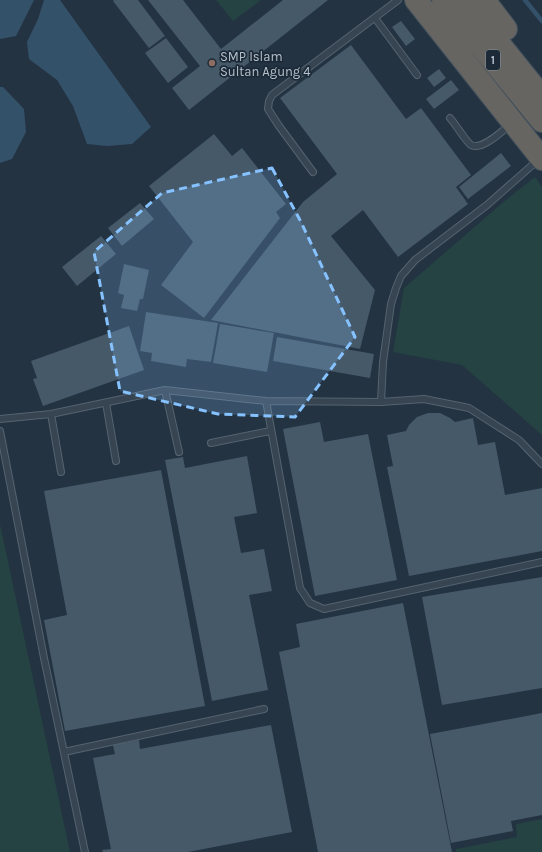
<svg xmlns="http://www.w3.org/2000/svg" width="542" height="852" font-family="Karla,sans-serif">
<rect width="100%" height="100%" fill="#233342"/>
<path fill="#254343" d="M 216,0 L 261,0 L 233,21 Z
M 535,177 L 542,187 L 542,435 L 462,365 L 393,352 L 404,288 L 507,199 Z
M 0,524 L 70,852 L 0,852 Z
M 542,819 L 542,852 L 456,852 L 456,849 L 517,837 L 516,824 Z"/>
<path fill="#34516a" d="M 0,0 L 34,0 L 16,36 L 0,39 Z
M 44,0 L 60,0 L 151,127 L 132,144 L 107,146 L 87,144 L 73,106 L 57,80 L 29,59 L 27,42 L 38,19 Z
M 0,87 L 3,87 L 24,109 L 26,132 L 12,159 L 0,163 Z"/>
<g fill="none" stroke-linecap="round" stroke-linejoin="round">
<path stroke="#34516a" stroke-width="4.5" d="M 525,0 L 542,21"/>
</g>
<path fill="#465969" d="M 114,0 L 138,0 L 165,36 L 149,48 L 113,1 Z
M 148,0 L 183,0 L 221,49 L 283,0 L 328,0 L 189,110 L 172,88 L 200,66 Z
M 401,21 L 415,39 L 406,46 L 392,27 Z
M 166,38 L 188,67 L 168,83 L 145,53 Z
M 351,45 L 406,119 L 421,108 L 471,175 L 456,187 L 468,204 L 398,257 L 363,210 L 331,236 L 375,290 L 360,349 L 211,320 L 303,202 L 337,174 L 280,98 Z
M 439,69 L 446,78 L 434,87 L 427,78 Z
M 451,80 L 459,90 L 434,109 L 426,99 Z
M 214,134 L 232,156 L 242,148 L 286,204 L 276,212 L 280,218 L 204,318 L 161,285 L 193,242 L 149,186 Z
M 501,153 L 511,166 L 468,199 L 459,187 Z
M 140,203 L 154,219 L 122,246 L 108,228 Z
M 101,236 L 116,254 L 77,286 L 62,267 Z
M 124,264 L 149,270 L 143,299 L 140,299 L 137,311 L 121,308 L 124,295 L 118,293 Z
M 146,312 L 218,323 L 211,362 L 187,359 L 186,367 L 151,361 L 152,353 L 140,351 Z
M 220,324 L 274,333 L 267,372 L 213,363 Z
M 129,326 L 144,370 L 43,406 L 33,379 L 37,378 L 31,361 Z
M 277,337 L 374,354 L 370,378 L 273,361 Z
M 428,413 L 440,413 L 450,418 L 455,422 L 473,418 L 478,445 L 495,442 L 505,495 L 542,488 L 542,551 L 409,576 L 387,467 L 393,466 L 387,435 L 406,431 L 409,425 L 417,417 Z
M 320,422 L 324,442 L 368,434 L 397,580 L 315,596 L 283,429 Z
M 247,456 L 257,513 L 234,517 L 241,553 L 264,549 L 272,591 L 249,595 L 268,690 L 212,701 L 165,460 L 183,457 L 185,468 Z
M 161,470 L 205,706 L 65,731 L 44,620 L 67,615 L 44,491 Z
M 542,577 L 542,688 L 442,705 L 422,597 Z
M 403,603 L 452,852 L 318,852 L 279,652 L 300,647 L 296,624 Z
M 542,713 L 542,815 L 511,821 L 513,831 L 451,843 L 430,734 Z
M 271,725 L 292,832 L 188,852 L 103,852 L 102,850 L 111,849 L 93,758 L 115,754 L 113,745 L 139,740 L 140,749 Z"/>
<g fill="none" stroke-linecap="round" stroke-linejoin="round">
<defs>
<path id="service" d="M 375,18 L 417,75
M 450,118 C 455,123 466,142 471,145 C 482,151 502,131 511,124
M 313,172 L 279,126 L 268,109 L 269,101 L 272,95 L 398,0
M 165,390 L 179,452
M 266,401 L 300,588 L 310,603 L 324,609 L 542,562
M 381,402 L 424,399 L 469,408 L 519,440 L 542,464
M 106,403 L 116,461
M 51,414 L 61,472
M 0,419 L 51,414 L 165,390 L 266,401 L 381,402 L 383,362 L 391,304 L 396,288 L 401,276 L 415,260 L 487,205 L 538,160
M 0,431 L 44,658 L 85,852
M 211,443 L 270,431
M 64,752 L 264,709"/>
<path id="trunk" d="M 416,0 L 542,159
M 443,0 L 542,121
M 464,0 L 542,97
M 484,0 L 506,29"/>
</defs>
<use href="#service" stroke="#55636f" stroke-width="8"/>
<use href="#trunk" stroke="#42505c" stroke-width="24"/>
<use href="#service" stroke="#374552" stroke-width="6"/>
<use href="#trunk" stroke="#666562" stroke-width="22"/>
</g>
<path fill="#86c2ff" fill-opacity="0.2" stroke="#86c2ff" stroke-width="3" stroke-dasharray="8 5" stroke-linejoin="round" d="M 272,168 L 301,222 L 355,337 L 295,417 L 218,414 L 120,391 L 94,252 L 162,193 Z"/>
<circle fill="#8d6e63" stroke="#1c2a37" stroke-width="1.5" cx="212" cy="63" r="4"/>
<g text-anchor="middle" dominant-baseline="central" stroke-width="3.5" stroke-linejoin="round" paint-order="stroke">
<rect fill="#1c2a37" stroke="#86939f" stroke-width="1" x="486" y="50" width="14" height="20" rx="3"/>
<g font-size="12" font-weight="bold" fill="#b4c0cc">
<text x="493" y="60">1</text>
</g>
<g font-size="13" fill="#b4c0cc" stroke="#1c2a37" text-anchor="start">
<text x="220" y="56">SMP Islam<tspan x="220" dy="15">Sultan Agung 4</tspan></text>
</g>
</g>
</svg>
